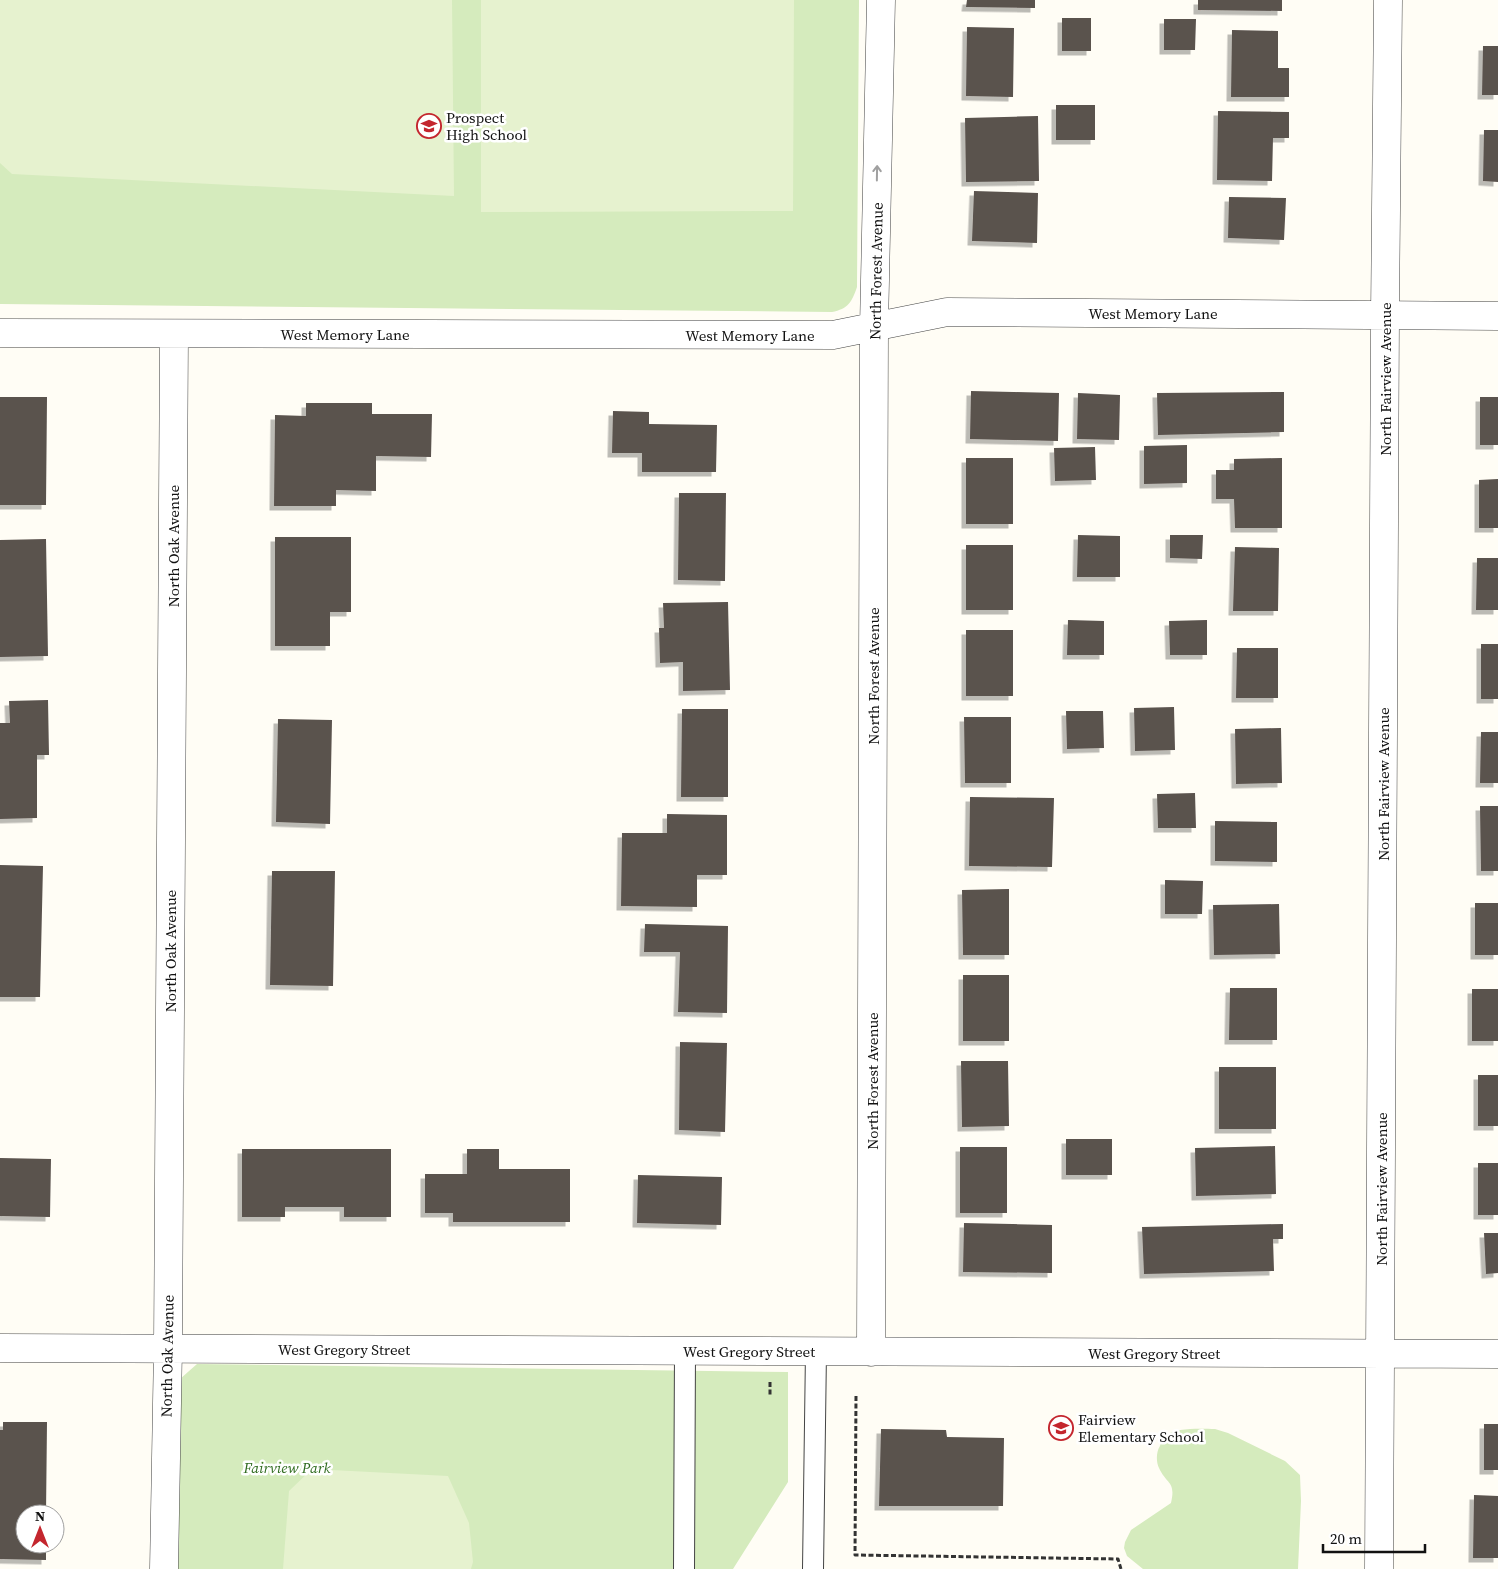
<svg xmlns="http://www.w3.org/2000/svg" width="1498" height="1569" font-family="'Source Serif 4',serif">
<defs>
<filter id="shadow"><feDropShadow dx="-4.5" dy="4.5" stdDeviation="0" flood-color="#0004"/></filter>
</defs>
<rect width="100%" height="100%" fill="#fffdf5"/>
<path fill="#d5ebbd" d="M 0,0 L 859,0 L 857,287 C 852,302 848,309 832,312 L 0,304 Z
M 197,1364 L 788,1372 L 788,1482 L 733,1569 L 178,1569 L 180,1379 Z
M 1215,1429 L 1228,1433 L 1285,1461 L 1300,1475 L 1301,1501 L 1298,1569 L 1143,1569 L 1127,1556 L 1124,1548 L 1125,1542 L 1131,1530 L 1171,1503 C 1176,1481 1167,1485 1159,1468 C 1156,1462 1156,1452 1160,1446 C 1161,1442 1163,1438 1165,1436 C 1175,1427 1202,1429 1215,1429 Z"/>
<path fill="#e6f2cf" d="M 0,0 L 452,0 L 454,196 L 12,174 L 0,163 Z
M 481,0 L 794,0 L 793,211 L 481,212 Z
M 312,1469 L 448,1476 L 469,1523 L 473,1562 L 471,1569 L 283,1569 L 289,1491 Z"/>
<path fill="#5a524d" filter="url(#shadow)" d="M 967,0 L 1035,0 L 1035,8 L 966,7 Z
M 1198,0 L 1282,0 L 1282,11 L 1198,10 Z
M 1062,18 L 1091,18 L 1091,51 L 1062,51 Z
M 1164,19 L 1196,19 L 1195,50 L 1164,50 Z
M 967,27 L 1014,28 L 1013,97 L 966,96 Z
M 1232,30 L 1278,31 L 1278,68 L 1289,68 L 1289,97 L 1231,97 Z
M 1483,46 L 1498,46 L 1498,95 L 1482,95 Z
M 1056,105 L 1095,105 L 1095,140 L 1056,140 Z
M 1218,111 L 1289,112 L 1289,138 L 1273,138 L 1272,181 L 1217,180 Z
M 1038,116 L 1039,181 L 966,182 L 965,118 Z
M 1484,130 L 1498,130 L 1498,182 L 1483,181 Z
M 974,191 L 1038,193 L 1037,243 L 972,241 Z
M 1229,197 L 1286,198 L 1284,240 L 1228,238 Z
M 971,391 L 1059,393 L 1058,441 L 970,439 Z
M 1284,392 L 1284,432 L 1158,435 L 1157,393 Z
M 1078,393 L 1120,395 L 1119,440 L 1077,439 Z
M 0,397 L 47,397 L 46,505 L 0,505 Z
M 1480,397 L 1498,397 L 1498,445 L 1480,445 Z
M 306,403 L 372,403 L 372,414 L 432,414 L 431,457 L 376,456 L 376,491 L 336,490 L 336,506 L 274,506 L 275,415 L 306,416 Z
M 613,411 L 649,412 L 649,424 L 717,425 L 716,472 L 642,472 L 642,453 L 612,453 Z
M 1187,445 L 1187,483 L 1144,484 L 1144,446 Z
M 1095,447 L 1096,480 L 1055,481 L 1054,448 Z
M 966,458 L 1013,458 L 1013,524 L 966,524 Z
M 1282,458 L 1282,528 L 1235,528 L 1234,499 L 1216,499 L 1216,470 L 1234,470 L 1234,459 Z
M 1498,479 L 1498,528 L 1479,528 L 1479,480 Z
M 679,493 L 726,493 L 725,581 L 678,580 Z
M 1078,535 L 1120,536 L 1120,577 L 1077,577 Z
M 1170,535 L 1203,535 L 1202,559 L 1170,558 Z
M 275,537 L 351,537 L 351,612 L 330,612 L 330,646 L 275,646 Z
M 46,539 L 48,656 L 0,657 L 0,540 Z
M 966,545 L 1013,545 L 1013,610 L 966,610 Z
M 1235,547 L 1279,548 L 1278,611 L 1233,611 Z
M 1477,558 L 1498,558 L 1498,610 L 1476,610 Z
M 728,602 L 730,690 L 683,691 L 683,662 L 660,663 L 659,628 L 664,628 L 663,603 Z
M 1068,620 L 1104,621 L 1104,655 L 1067,655 Z
M 1207,620 L 1207,655 L 1170,655 L 1169,621 Z
M 966,630 L 1013,630 L 1013,696 L 966,696 Z
M 1481,644 L 1498,644 L 1498,699 L 1481,699 Z
M 1237,648 L 1278,648 L 1278,698 L 1236,698 Z
M 48,700 L 49,755 L 37,755 L 37,818 L 0,819 L 0,723 L 10,723 L 9,701 Z
M 1174,707 L 1175,750 L 1135,751 L 1134,708 Z
M 682,709 L 728,709 L 728,797 L 681,797 Z
M 1066,711 L 1103,711 L 1104,748 L 1067,749 Z
M 964,717 L 1011,717 L 1011,783 L 965,783 Z
M 278,719 L 332,720 L 330,824 L 276,822 Z
M 1281,728 L 1282,783 L 1236,784 L 1235,729 Z
M 1481,732 L 1498,732 L 1498,783 L 1480,783 Z
M 1195,793 L 1196,828 L 1158,828 L 1157,794 Z
M 970,797 L 1054,798 L 1052,867 L 969,866 Z
M 1480,806 L 1498,806 L 1498,871 L 1481,871 Z
M 667,814 L 727,815 L 727,875 L 697,875 L 697,907 L 621,906 L 622,833 L 667,833 Z
M 1215,821 L 1277,822 L 1277,862 L 1215,861 Z
M 0,865 L 43,866 L 40,997 L 0,997 Z
M 272,871 L 335,871 L 333,986 L 270,985 Z
M 1165,880 L 1203,881 L 1202,914 L 1165,914 Z
M 1009,889 L 1009,955 L 963,955 L 962,890 Z
M 1475,903 L 1498,903 L 1498,955 L 1475,955 Z
M 1279,904 L 1280,954 L 1214,955 L 1213,905 Z
M 645,924 L 728,926 L 727,1013 L 678,1012 L 680,952 L 644,952 Z
M 963,975 L 1009,975 L 1009,1041 L 963,1041 Z
M 1230,988 L 1277,988 L 1277,1040 L 1229,1040 Z
M 1472,989 L 1498,989 L 1498,1041 L 1472,1041 Z
M 680,1042 L 727,1043 L 725,1132 L 679,1130 Z
M 961,1061 L 1008,1061 L 1009,1126 L 962,1127 Z
M 1219,1067 L 1276,1067 L 1276,1129 L 1219,1129 Z
M 1478,1075 L 1498,1075 L 1498,1126 L 1478,1126 Z
M 1066,1139 L 1112,1139 L 1112,1175 L 1066,1175 Z
M 1275,1146 L 1276,1194 L 1196,1196 L 1195,1148 Z
M 960,1147 L 1007,1147 L 1007,1213 L 960,1213 Z
M 242,1149 L 391,1149 L 391,1217 L 344,1217 L 344,1207 L 285,1207 L 285,1217 L 242,1217 Z
M 467,1149 L 499,1149 L 499,1169 L 570,1169 L 570,1222 L 453,1222 L 453,1213 L 425,1213 L 425,1174 L 467,1174 Z
M 0,1158 L 51,1159 L 50,1217 L 0,1216 Z
M 1478,1163 L 1498,1163 L 1498,1215 L 1478,1215 Z
M 638,1175 L 722,1177 L 721,1225 L 637,1223 Z
M 964,1223 L 1052,1225 L 1052,1273 L 963,1272 Z
M 1283,1224 L 1283,1239 L 1273,1239 L 1274,1271 L 1144,1274 L 1142,1227 Z
M 1484,1233 L 1498,1233 L 1498,1273 L 1486,1274 Z
M 3,1422 L 47,1422 L 46,1514 L 25,1514 L 25,1544 L 46,1544 L 46,1560 L 0,1559 L 0,1430 L 3,1430 Z
M 1484,1424 L 1498,1424 L 1498,1470 L 1484,1470 Z
M 881,1429 L 946,1430 L 947,1437 L 1004,1438 L 1003,1506 L 879,1506 Z
M 1474,1495 L 1498,1496 L 1498,1558 L 1473,1558 Z"/>
<g fill="none" stroke-linecap="round" stroke-linejoin="round">
<defs>
<path id="lane" d="M 684,1569 L 685,1351
M 813,1569 L 816,1351"/>
<path id="street" d="M 0,333 L 833,335 L 947,312 L 1498,316
M 0,1348 L 1498,1354
M 871,1352 L 874,327 L 881,0
M 164,1569 L 168,1348 L 174,334
M 1379,1569 L 1385,315 L 1388,0"/>
</defs>
<use href="#lane" stroke="#444" stroke-width="22"/>
<use href="#street" stroke="#444" stroke-width="29"/>
<path stroke="#333" stroke-width="3" stroke-dasharray="5 2.5" stroke-linecap="butt" d="M 770,1382 L 770,1395
M 856,1396 L 855,1555 L 1118,1559 L 1121,1569"/>
<use href="#lane" stroke="#fff" stroke-width="20"/>
<use href="#street" stroke="#fff" stroke-width="28"/>
</g>
<defs><path id="oneway-shaft" d="M-6 0H5M1.5-3L5.5 0L1.5 3" fill="none" stroke-width="1.6" stroke-linecap="round" stroke-linejoin="round" transform="scale(1.25)"/></defs>
<use stroke="#a0a0a0" href="#oneway-shaft" transform="translate(877 173) rotate(-89)"/>
<defs>
<symbol id="school-ring" viewBox="-11 -11 22 22"><circle r="9.5" fill="#fff" stroke="#c4262e" stroke-width="1.5"/><path d="M0-5L7-2L0 1L-7-2ZM-4 1L0 2.5L4 1V4Q0 6-4 4Z" fill="#c4262e"/></symbol>
</defs>
<g fill-rule="evenodd">
<use href="#school-ring" x="415" y="112" width="28" height="28"/>
<use href="#school-ring" x="1047" y="1414" width="28" height="28"/>
</g>
<g text-anchor="middle" dominant-baseline="central" stroke-width="5" stroke-linejoin="round" paint-order="stroke">
<g font-size="15" fill="#111" stroke="#fff" text-anchor="start">
<text x="446" y="117">Prospect<tspan x="446" dy="17">High School</tspan></text>
<text x="1078" y="1419">Fairview<tspan x="1078" dy="17">Elementary School</tspan></text>
</g>
<g font-size="15" fill="#111" stroke="#fff">
<text transform="translate(876 271) rotate(-89)">North Forest Avenue</text>
<text x="1153" y="313">West Memory Lane</text>
<text x="345" y="334">West Memory Lane</text>
<text x="750" y="335">West Memory Lane</text>
<text transform="translate(1385 379) rotate(-90)">North Fairview Avenue</text>
<text transform="translate(173 546) rotate(-90)">North Oak Avenue</text>
<text transform="translate(873 676) rotate(-90)">North Forest Avenue</text>
<text transform="translate(1383 784) rotate(-90)">North Fairview Avenue</text>
<text transform="translate(170 951) rotate(-90)">North Oak Avenue</text>
<text transform="translate(872 1081) rotate(-90)">North Forest Avenue</text>
<text transform="translate(1381 1189) rotate(-90)">North Fairview Avenue</text>
<text x="344" y="1349">West Gregory Street</text>
<text x="749" y="1351">West Gregory Street</text>
<text x="1154" y="1353">West Gregory Street</text>
<text transform="translate(167 1356) rotate(-89)">North Oak Avenue</text>
</g>
<g font-size="15" font-style="italic" fill="#2f6b1f" stroke="#fff">
<text x="287" y="1467">Fairview Park</text>
</g>
</g>
<g transform="translate(40 1529)"><circle r="24" fill="#ffffff" stroke="#a0a0a0"/>
<path d="M0-4L9 19L0 12L-9 19Z" fill="#c4262e"/>
<text y="-8" font-size="14" font-weight="bold" text-anchor="middle" fill="#111111">N</text>
</g>
<path d="M1323 1544v8h102v-8" fill="none" stroke="#111111" stroke-width="2.5"/>
<text x="1330" y="1544" font-size="15" fill="#111111" stroke="#ffffff" stroke-width="4" paint-order="stroke">20 m</text>
</svg>
